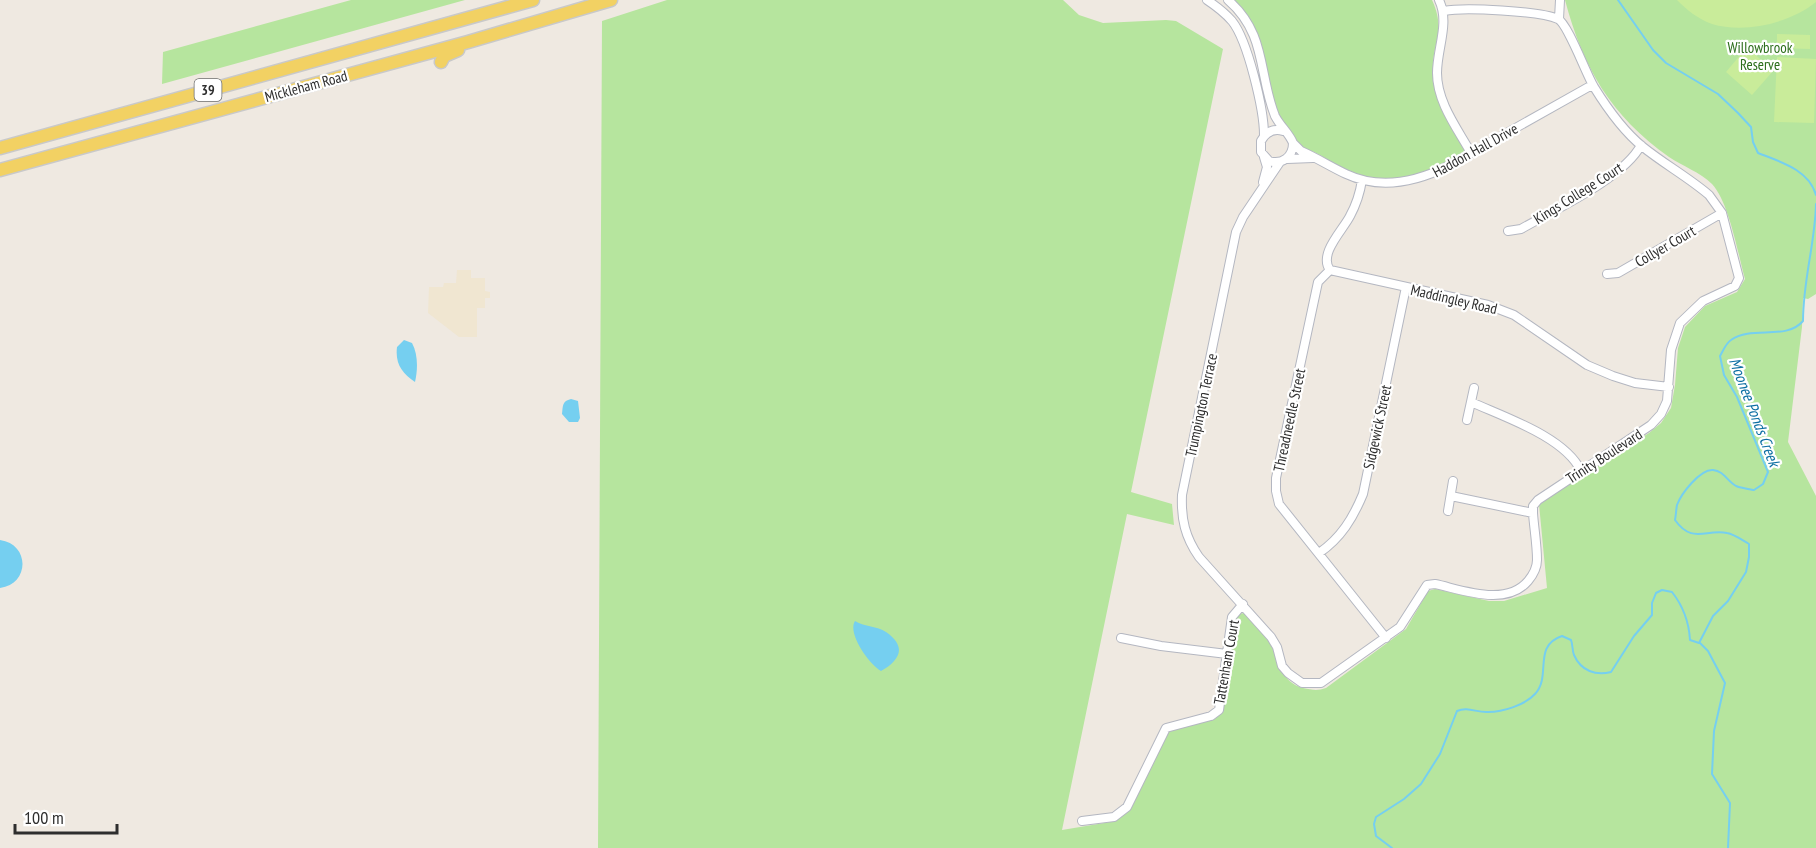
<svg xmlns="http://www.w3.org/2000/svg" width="1816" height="848" font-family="'PT Sans Narrow',sans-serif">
<rect width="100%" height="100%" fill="#efe9e1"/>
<path fill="#f0e6d1" d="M 457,270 L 471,270 L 471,278 L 485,278 L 485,291 L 490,292 L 490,298 L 485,298 L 485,308 L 477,308 L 477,337 L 459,337 L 428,313 L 429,287 L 443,287 L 444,283 L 456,283 Z"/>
<path fill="#b6e59e" d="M 351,0 L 465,0 L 162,84 L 163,52 Z
M 667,0 L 1063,0 L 1079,15 L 1103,23 L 1166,20 L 1176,21 L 1223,49 L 1131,492 L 1172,504 L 1174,525 L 1127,514 L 1062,830 L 1110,822 L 1120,816 L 1169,729 L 1215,719 L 1222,710 L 1234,619 L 1237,614 L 1245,613 C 1253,623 1266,634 1271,645 C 1280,663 1281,682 1303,688 C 1312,690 1318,691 1326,688 L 1406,629 L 1428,591 L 1435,589 L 1489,601 L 1504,601 L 1547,588 L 1539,504 L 1649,433 L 1661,423 L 1671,408 L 1675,385 L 1678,348 L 1685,327 L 1705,306 L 1737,292 L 1745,279 C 1738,254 1729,202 1712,184 C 1700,172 1682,166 1669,157 C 1611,116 1583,68 1565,0 L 1816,0 L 1816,294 L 1808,299 L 1803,298 L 1802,327 L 1788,442 L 1816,496 L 1816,848 L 598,848 L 602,21 Z
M 1233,0 L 1432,0 C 1447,32 1431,44 1433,74 C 1435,104 1451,127 1466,152 C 1427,174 1390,191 1345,170 C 1336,166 1328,159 1318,154 C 1313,151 1307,150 1302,146 C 1292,139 1282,125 1277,113 C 1260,75 1265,32 1233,0 Z"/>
<path fill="#c9ec9a" d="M 1677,0 L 1816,0 L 1816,2 C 1790,23 1745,34 1712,24 C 1698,19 1687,10 1677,0 Z
M 1777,34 L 1810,35 L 1810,49 L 1777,48 Z
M 1747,47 L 1773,71 L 1752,95 L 1726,72 Z
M 1777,57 L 1816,59 L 1814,123 L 1774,122 Z"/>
<path fill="#75cff0" d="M 404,340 L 412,343 C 418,354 418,369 415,382 C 402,373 395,364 397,347 Z
M 571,399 L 578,401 L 580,418 L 578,422 L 569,422 L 562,414 C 563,406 562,401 571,399 Z
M 0,540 C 30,544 30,584 0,588 Z
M 855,621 C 865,627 877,626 886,632 C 908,647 899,661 881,671 C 869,664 847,633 855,621 Z"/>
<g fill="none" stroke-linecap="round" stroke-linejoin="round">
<path stroke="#75cff0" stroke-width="2" d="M 1618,0 L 1653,50 L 1666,63 L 1718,94 L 1738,113 L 1751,127 L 1753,142 L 1758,153 C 1781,162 1809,170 1816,195
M 1700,643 L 1708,651 L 1725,683 L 1714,731 L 1712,774 L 1730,803 L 1728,848
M 1392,848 L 1376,836 L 1374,824 L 1376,817 L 1404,799 L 1421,784 L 1440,754 L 1457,711 C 1468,706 1477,713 1488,712 C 1503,712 1525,705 1535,694 C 1552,676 1532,646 1562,636 L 1571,640 C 1573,645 1572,650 1574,655 C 1581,671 1596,676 1611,672 L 1634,636 L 1652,615 L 1652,603 L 1656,593 L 1662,590 L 1672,592 C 1683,606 1689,622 1690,640 L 1699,643 L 1713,616 L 1728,601 L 1746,572 L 1749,557 L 1749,544 C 1742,540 1734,534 1727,533 C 1705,529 1692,544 1675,520 C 1676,515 1676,510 1677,505 C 1681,494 1700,469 1713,470 C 1724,471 1727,481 1736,486 C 1741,488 1748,489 1754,490 L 1763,484 L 1768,472 L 1737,397 L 1724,375 L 1720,356 C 1723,351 1726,343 1731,340 C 1752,325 1786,341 1803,321 C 1803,280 1815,244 1816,204"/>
<defs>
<path id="street" d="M 1207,0 C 1216,6 1225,13 1232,21 C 1248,41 1264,110 1264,135
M 1228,0 C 1267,34 1258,73 1275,116 C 1280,126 1289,133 1293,143 C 1293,157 1282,165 1269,161 L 1261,152 L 1261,141 C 1266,132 1273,128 1283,131
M 1439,0 C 1450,23 1437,48 1437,73 C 1437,102 1457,128 1471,153
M 1559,19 L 1560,0
M 1293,143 L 1301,151 C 1317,158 1331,167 1346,174 C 1380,190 1416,182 1448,166 L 1592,85
M 1287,159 L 1313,158
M 1280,162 L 1243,217 L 1236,232 L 1182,495 C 1181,519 1185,537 1199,557 L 1271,637 L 1277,647 L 1282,666 L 1288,673 L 1302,683 L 1321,683 L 1400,627 L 1427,585 L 1435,584 C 1463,590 1506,607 1528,581 C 1533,575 1537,567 1537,560 C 1537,544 1534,528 1533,513 L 1533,506 L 1538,500 L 1651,425 L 1661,414 L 1667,401 L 1671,350 L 1680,323 L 1703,301 L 1735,286 L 1739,278 L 1722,213 L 1709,195 C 1688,177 1664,164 1643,147 C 1623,131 1607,108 1594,87 C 1586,74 1568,24 1558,19 C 1540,11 1464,7 1444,11
M 1263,182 L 1267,167 L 1264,157
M 1508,231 L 1521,229 C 1554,210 1624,178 1641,145
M 1330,270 L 1318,282 L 1276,478 L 1276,491 L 1279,504 L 1386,638
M 1330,270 L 1488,305 L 1514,315 L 1587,365 L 1613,376 L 1635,383 L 1669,387
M 1330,270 C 1318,254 1343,230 1350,216 C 1356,205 1360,193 1362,180
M 1607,274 L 1618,273 L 1722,213
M 1471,402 C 1504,417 1565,437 1581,471
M 1467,420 L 1474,388
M 1451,496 L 1533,513
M 1448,511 L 1453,481
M 1319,553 C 1341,538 1353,518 1363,494 L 1406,287
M 1121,638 L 1161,646 L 1227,654
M 1082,821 L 1114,817 L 1127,807 L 1166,728 L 1211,716 L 1219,710 L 1232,617 L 1243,604"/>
<path id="primary" d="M 441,62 L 444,56 L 458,50
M 0,148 L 533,0
M 0,170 L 468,42 L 611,0"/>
</defs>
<use href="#street" stroke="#b4b7c1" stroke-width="10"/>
<use href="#primary" stroke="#c9c9c9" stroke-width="15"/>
<use href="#street" stroke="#fff" stroke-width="8"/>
<use href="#primary" stroke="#f2d163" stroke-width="12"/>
</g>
<g text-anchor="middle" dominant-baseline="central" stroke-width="4.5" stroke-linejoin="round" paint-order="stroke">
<rect fill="#fff" stroke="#6d6d6d" stroke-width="1.5" x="194.5" y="79" width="27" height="22" rx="4.5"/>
<g font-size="14" font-weight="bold" fill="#2e2e2e">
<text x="208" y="90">39</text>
</g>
<g font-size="15" fill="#2c6e1b" stroke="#fff">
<text x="1760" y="47">Willowbrook<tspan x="1760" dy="17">Reserve</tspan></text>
</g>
<g font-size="15" fill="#2e2e2e" stroke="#fff">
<text transform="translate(306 86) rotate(-15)">Mickleham Road</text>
<text transform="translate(1475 150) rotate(-29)">Haddon Hall Drive</text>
<text transform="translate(1578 193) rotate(-32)">Kings College Court</text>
<text transform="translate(1665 246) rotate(-30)">Collyer Court</text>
<text transform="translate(1454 299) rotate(13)">Maddingley Road</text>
<text transform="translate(1201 405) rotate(-78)">Trumpington Terrace</text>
<text transform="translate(1289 420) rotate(-78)">Threadneedle Street</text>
<text transform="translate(1377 427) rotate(-78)">Sidgewick Street</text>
<text transform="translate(1604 456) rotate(-33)">Trinity Boulevard</text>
<text transform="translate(1226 662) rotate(-80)">Tattenham Court</text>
</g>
<g font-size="16" font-style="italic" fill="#0d6fa3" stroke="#fff">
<text transform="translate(1755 412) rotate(69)">Moonee Ponds Creek</text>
</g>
</g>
<path d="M15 824v9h102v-9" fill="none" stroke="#2e2e2e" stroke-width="3"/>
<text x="24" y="824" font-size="18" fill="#2e2e2e" stroke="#ffffff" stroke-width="4.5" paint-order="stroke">100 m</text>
</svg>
